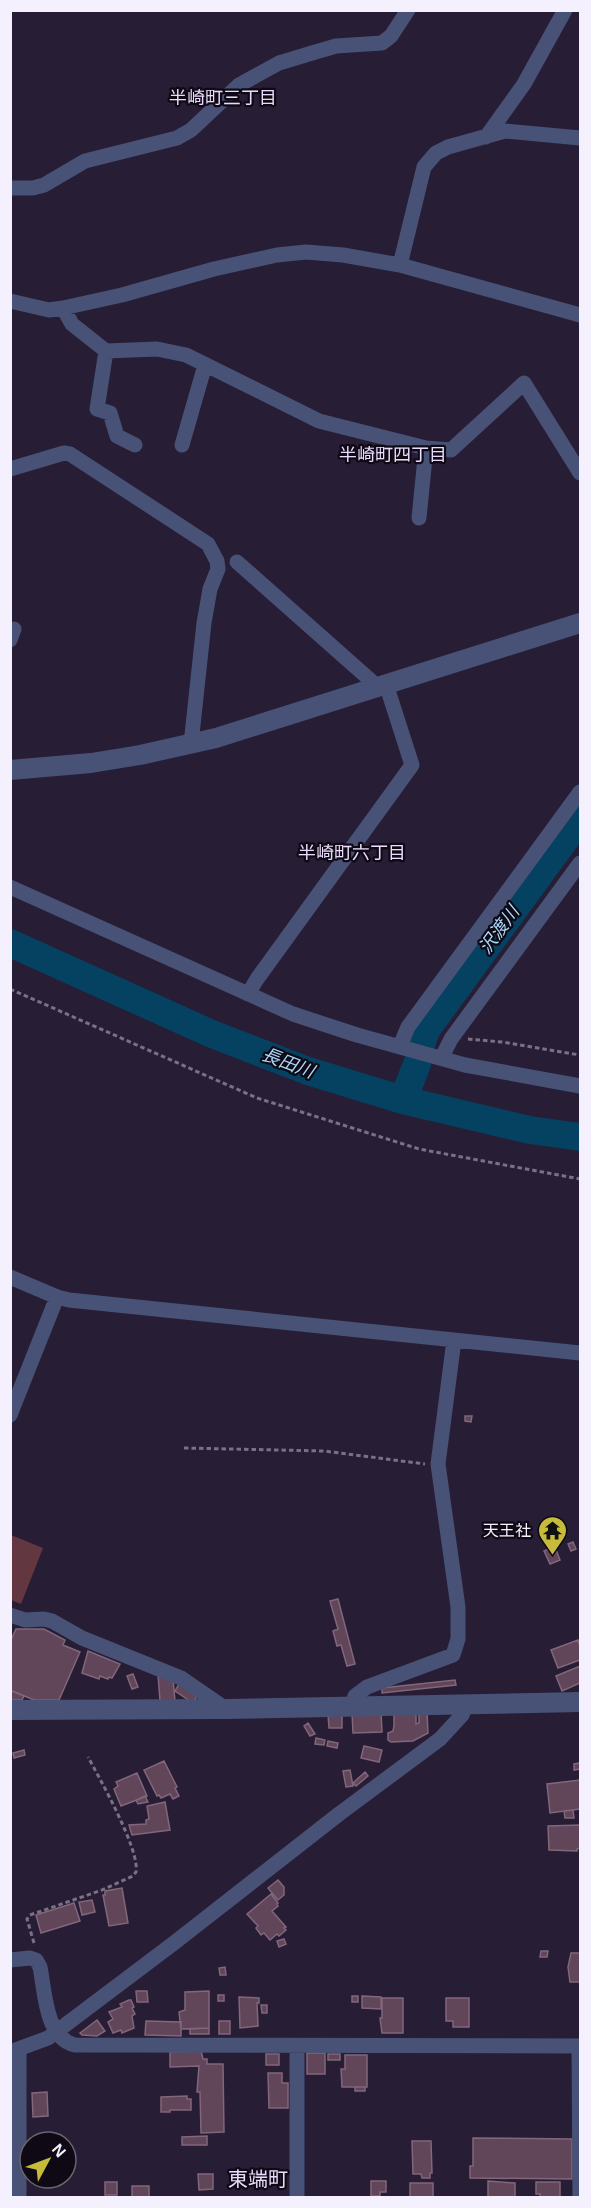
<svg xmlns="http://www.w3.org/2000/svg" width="591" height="2208" font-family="Helvetica,'Noto Sans JP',sans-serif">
<rect width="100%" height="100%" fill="#271d35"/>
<path fill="#63373f" d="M 11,1535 L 43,1548 L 21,1604 L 11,1600 Z"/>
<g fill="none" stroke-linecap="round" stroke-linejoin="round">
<path stroke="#054161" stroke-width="28" d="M 10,943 L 212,1034 L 308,1071 L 403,1100 L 530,1130 L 580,1137
M 422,1042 L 426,1030 L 580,819
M 403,1100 L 417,1064"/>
</g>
<path fill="#61465a" stroke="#82667b" stroke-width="1.5" d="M 465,1416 L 472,1416 L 471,1422 L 465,1421 Z
M 573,1542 L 576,1549 L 571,1551 L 568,1544 Z
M 555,1547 L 560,1560 L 550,1564 L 544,1551 Z
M 338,1599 L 355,1664 L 347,1666 L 341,1645 L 337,1646 L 333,1631 L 338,1629 L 330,1601 Z
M 16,1629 L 44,1629 L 65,1640 L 63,1645 L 80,1652 L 59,1700 L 34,1700 L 10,1690 L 10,1642 Z
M 578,1640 L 580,1647 L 580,1660 L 558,1668 L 551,1650 Z
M 88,1651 L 120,1664 L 112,1678 L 109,1677 L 108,1679 L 100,1676 L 99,1679 L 82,1673 Z
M 580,1666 L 580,1683 L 562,1691 L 556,1676 Z
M 133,1674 L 138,1687 L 132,1689 L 127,1676 Z
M 158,1674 L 173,1679 L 175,1701 L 160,1701 Z
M 455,1680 L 456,1685 L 382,1693 L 382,1688 Z
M 179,1684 L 197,1696 L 193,1703 L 175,1691 Z
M 10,1690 L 24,1696 L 22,1700 L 10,1700 Z
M 416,1711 L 416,1724 L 419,1723 L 419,1711 L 427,1711 L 428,1733 L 413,1741 L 391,1742 L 388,1740 L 388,1733 L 393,1731 L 394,1726 L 394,1712 Z
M 381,1712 L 382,1732 L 353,1733 L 352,1713 Z
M 342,1713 L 342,1728 L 329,1728 L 328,1714 Z
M 308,1723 L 315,1734 L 310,1736 L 304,1726 Z
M 316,1738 L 325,1740 L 324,1745 L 315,1744 Z
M 328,1741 L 338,1743 L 337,1748 L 327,1746 Z
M 364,1746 L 382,1750 L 379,1762 L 361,1758 Z
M 24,1750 L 25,1755 L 14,1758 L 13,1753 Z
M 164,1761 L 177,1787 L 175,1788 L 179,1796 L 173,1799 L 170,1794 L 161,1798 L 159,1795 L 157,1796 L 144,1770 Z
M 580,1763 L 580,1769 L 574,1770 L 574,1764 Z
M 350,1770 L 353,1786 L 346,1787 L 343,1771 Z
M 365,1772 L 368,1776 L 356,1786 L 353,1783 Z
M 137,1773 L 147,1796 L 121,1806 L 114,1789 L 118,1786 L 116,1782 Z
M 580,1780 L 580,1809 L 550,1813 L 547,1784 Z
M 145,1796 L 148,1802 L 138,1804 L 136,1800 Z
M 165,1802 L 170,1830 L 132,1835 L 129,1825 L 146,1824 L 146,1820 L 149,1819 L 147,1806 Z
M 573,1810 L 574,1818 L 565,1818 L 564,1811 Z
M 580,1825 L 580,1848 L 577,1849 L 577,1851 L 549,1850 L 548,1826 Z
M 278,1880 L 284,1887 L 284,1895 L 278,1900 L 268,1888 Z
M 122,1888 L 128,1923 L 109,1926 L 103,1895 L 105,1895 L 105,1891 Z
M 271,1894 L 278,1903 L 277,1904 L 278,1906 L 272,1911 L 286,1927 L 284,1928 L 286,1930 L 279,1936 L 277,1934 L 270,1940 L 264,1933 L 261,1935 L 256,1928 L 258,1926 L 247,1914 Z
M 92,1900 L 95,1912 L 82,1915 L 79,1902 Z
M 74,1903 L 80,1921 L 41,1933 L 36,1915 Z
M 284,1939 L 286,1944 L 279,1947 L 277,1941 Z
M 541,1951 L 548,1951 L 547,1957 L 540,1957 Z
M 571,1953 L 580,1953 L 580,1982 L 570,1982 L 568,1967 Z
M 225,1967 L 226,1975 L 220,1975 L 219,1968 Z
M 136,1991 L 147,1991 L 148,2002 L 137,2002 Z
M 209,1991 L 209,2028 L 181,2029 L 179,2012 L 185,2010 L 185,1992 Z
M 218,1995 L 224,1995 L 224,2001 L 218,2001 Z
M 352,1996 L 358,1996 L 358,2002 L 352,2002 Z
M 362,1996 L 381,1997 L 381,2009 L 362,2008 Z
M 239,1997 L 259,1998 L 259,2003 L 257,2003 L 258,2026 L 240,2028 Z
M 382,1998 L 403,1998 L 403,2033 L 382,2033 L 380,2018 L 382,2018 Z
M 446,1998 L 469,1998 L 469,2027 L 453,2027 L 453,2021 L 446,2021 Z
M 129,2000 L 131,2000 L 134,2007 L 132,2008 L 135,2014 L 132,2016 L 134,2028 L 122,2033 L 121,2030 L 113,2033 L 108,2022 L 113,2019 L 109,2012 L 122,2007 L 120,2004 Z
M 261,2005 L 267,2005 L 267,2013 L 262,2013 Z
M 97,2020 L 105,2031 L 97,2036 L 82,2035 L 80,2033 Z
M 146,2021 L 181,2022 L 181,2036 L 145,2035 Z
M 219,2021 L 230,2021 L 230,2034 L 219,2034 Z
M 209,2028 L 209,2034 L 190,2034 L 190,2029 Z
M 201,2051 L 203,2059 L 207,2059 L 207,2064 L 223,2064 L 224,2132 L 201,2133 L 200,2092 L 197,2092 L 199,2066 L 170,2067 L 170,2052 Z
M 307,2053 L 325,2053 L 325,2074 L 307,2074 Z
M 266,2054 L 279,2054 L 279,2065 L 266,2065 Z
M 328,2054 L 340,2054 L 340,2060 L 328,2060 Z
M 345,2055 L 367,2055 L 367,2087 L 342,2087 L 341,2069 L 345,2069 Z
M 268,2073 L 282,2073 L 282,2083 L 288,2083 L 288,2108 L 269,2108 Z
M 355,2087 L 365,2087 L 365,2091 L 355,2091 Z
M 47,2092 L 48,2116 L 33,2117 L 32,2093 Z
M 187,2096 L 187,2099 L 191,2099 L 191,2110 L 170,2110 L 170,2112 L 161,2112 L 161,2097 Z
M 207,2136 L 207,2145 L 182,2145 L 182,2137 Z
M 473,2138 L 572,2139 L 572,2179 L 470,2178 L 470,2166 L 473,2166 Z
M 412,2141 L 431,2141 L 432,2173 L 430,2173 L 430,2178 L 422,2178 L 421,2174 L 413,2174 Z
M 198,2174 L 213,2174 L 213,2189 L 199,2190 Z
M 371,2181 L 386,2181 L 386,2192 L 380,2192 L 380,2196 L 371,2196 Z
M 488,2181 L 515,2183 L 515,2198 L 488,2198 Z
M 105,2182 L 117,2182 L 117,2195 L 105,2195 Z
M 536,2182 L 560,2182 L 560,2197 L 540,2198 L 540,2194 L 536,2194 Z
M 410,2183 L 433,2183 L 433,2198 L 410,2198 Z
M 132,2186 L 149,2186 L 149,2198 L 132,2198 Z"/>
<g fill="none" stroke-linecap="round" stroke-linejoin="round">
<path stroke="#797185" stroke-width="3" stroke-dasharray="4.5 3" stroke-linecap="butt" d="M 10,989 L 257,1098 L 419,1149 L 580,1179
M 468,1039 L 502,1042 L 580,1055
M 184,1448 L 324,1451 L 425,1464
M 34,1943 L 27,1919 L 30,1915 L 102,1890 L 133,1876 L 136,1872 C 140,1850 100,1779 88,1757"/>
<path stroke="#485277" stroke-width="15" d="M 486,137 L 524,84 L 565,10
M 10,188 L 33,188 L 44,185 L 85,161 L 177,138 L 191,130 L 239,85 L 279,63 L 312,53 L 336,46 L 382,43 L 391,36 L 408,10
M 400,265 L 424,167 L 436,153 L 448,147 L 505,131 L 580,138
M 10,301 L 49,310 L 63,308 L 122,295 L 214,269 L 277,255 L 306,252 L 343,255 L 400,265 L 580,315
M 63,308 L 72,324 L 106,351 L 97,409 L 110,413 L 117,436 L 135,445
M 106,351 L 157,349 L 186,355 L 319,421 L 426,448 L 451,450 L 524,383 L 580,473
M 182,445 L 205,365
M 10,469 L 64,453 L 70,454 L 208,544 L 217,561 L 218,569 L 210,589 L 204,623 L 191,744
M 419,518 L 426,448
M 237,562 L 377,686
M 10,640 L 14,629
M 10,887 L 293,1014 L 357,1035 L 465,1065 L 580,1086
M 248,994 L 257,979 L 412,765 L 386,684
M 400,1046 L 408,1027 L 580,792
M 442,1057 L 451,1039 L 580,863
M 10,1277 L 57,1297 L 69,1300 L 580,1353
M 10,1415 L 57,1297
M 10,1615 L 25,1620 L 44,1619 L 52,1621 L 82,1638 L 181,1678 L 226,1709
M 352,1706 L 355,1696 L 367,1687 L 453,1655 L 458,1639 L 458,1607 L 438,1464 L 454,1340
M 10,1960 L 30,1958 L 36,1960 L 40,1967 C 45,1991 45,2038 75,2045 L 580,2046
M 579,2046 L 580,2198
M 10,2052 L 48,2038 L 174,1943 L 339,1814 L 440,1739 L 462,1715 L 466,1705
M 19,2198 L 19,2049
M 297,2198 L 297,2046"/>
<path stroke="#485277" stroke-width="20" d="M 10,770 L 91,763 L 140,755 L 216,738 L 580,623
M 10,1710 L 226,1709 L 580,1702"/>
</g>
<defs>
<symbol id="temple-pin" viewBox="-11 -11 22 30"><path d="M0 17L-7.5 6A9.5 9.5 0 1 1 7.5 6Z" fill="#c7bb3c" stroke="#0e0914"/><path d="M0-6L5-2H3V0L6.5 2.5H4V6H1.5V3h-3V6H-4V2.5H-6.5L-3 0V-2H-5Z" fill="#111"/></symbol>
</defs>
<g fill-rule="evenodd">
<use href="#temple-pin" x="536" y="1514" width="33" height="45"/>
</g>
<g text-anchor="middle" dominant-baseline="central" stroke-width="4.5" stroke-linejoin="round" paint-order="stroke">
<g font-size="16" fill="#f5f0fd" stroke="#0e0914" text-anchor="end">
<text x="531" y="1530">天王社</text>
</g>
<g font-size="18" fill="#e9dbfc" stroke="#0e0914">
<text x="223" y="98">半崎町三丁目</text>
<text x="393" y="455">半崎町四丁目</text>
<text x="352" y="853">半崎町六丁目</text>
</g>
<g font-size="18" font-style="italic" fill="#abd8f8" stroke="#0e0914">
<text transform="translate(499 930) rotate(-54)">沢渡川</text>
<text transform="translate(288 1063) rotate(21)">長田川</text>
</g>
<g font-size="20" fill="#e9dbfc" stroke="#0e0914">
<text x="258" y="2179">東端町</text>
</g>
</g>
<rect width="591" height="2208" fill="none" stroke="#f5f0fd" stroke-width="24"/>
<g transform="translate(48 2160) rotate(49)"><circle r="28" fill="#0e0914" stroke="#6a6571" stroke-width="1.5"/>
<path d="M0-4.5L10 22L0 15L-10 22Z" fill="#c7bb3c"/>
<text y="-9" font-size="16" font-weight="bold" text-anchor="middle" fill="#f5f0fd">N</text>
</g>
</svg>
